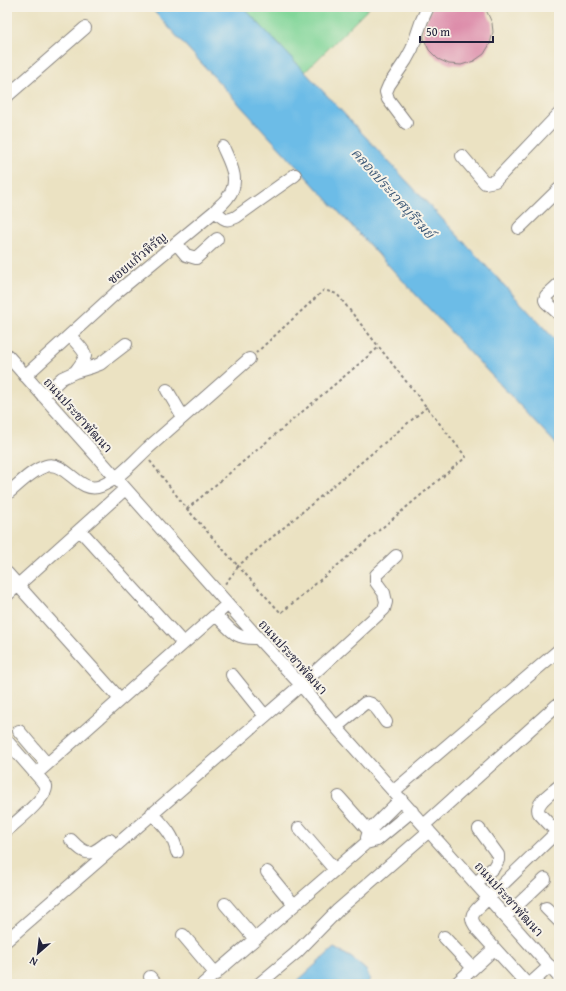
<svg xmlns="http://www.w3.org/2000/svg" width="566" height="991" font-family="'Gentium Book Plus','Noto Serif Thai',serif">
<rect width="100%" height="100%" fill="#f7f3e8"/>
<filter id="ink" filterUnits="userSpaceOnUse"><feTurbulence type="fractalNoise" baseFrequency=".025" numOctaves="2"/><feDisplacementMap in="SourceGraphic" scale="8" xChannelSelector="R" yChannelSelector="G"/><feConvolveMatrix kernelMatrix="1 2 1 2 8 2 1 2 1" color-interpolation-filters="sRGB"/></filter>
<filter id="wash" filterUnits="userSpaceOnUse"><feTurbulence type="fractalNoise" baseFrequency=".012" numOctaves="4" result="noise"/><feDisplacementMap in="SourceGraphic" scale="16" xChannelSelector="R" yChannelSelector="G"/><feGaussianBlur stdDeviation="0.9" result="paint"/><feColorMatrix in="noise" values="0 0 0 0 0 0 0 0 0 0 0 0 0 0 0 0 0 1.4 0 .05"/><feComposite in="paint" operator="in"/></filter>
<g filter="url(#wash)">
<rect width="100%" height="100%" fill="#ebe2c2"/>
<path fill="#81d699" stroke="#527c6a" d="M 243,7 L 370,7 L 305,72 Z"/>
<path fill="#6cbce7" stroke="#476f91" d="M 150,7 L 243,7 L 305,72 L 559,344 L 559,447 C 422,302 285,155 150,7 Z
M 334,948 L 352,958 L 367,971 L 370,980 L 366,984 L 294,984 Z"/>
<g id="blocks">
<path fill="#dd8daa" d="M 432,7 L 483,7 L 487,12 L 492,23 L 493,32 L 490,44 L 484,54 L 474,61 L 461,65 L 449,64 L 438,59 L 429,50 L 424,39 L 423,29 Z"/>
</g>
</g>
<g filter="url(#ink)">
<use href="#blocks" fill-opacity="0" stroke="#86827e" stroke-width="1"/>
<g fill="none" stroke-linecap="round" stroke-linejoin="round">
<defs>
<path id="minor" d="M 7,96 L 85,28
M 406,123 L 388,99 L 386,92 L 389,85 L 406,60 L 412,49 L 422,20 L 428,7
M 462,156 L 485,183 L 495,181 L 559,114
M 215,211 C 224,219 225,222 236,217 L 295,175
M 519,228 L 559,189
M 176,243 L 186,255 L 196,258 L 217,239
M 559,284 L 546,296 L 545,300 L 546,302 L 559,314
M 70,335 C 73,340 85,350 85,356 C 84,361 78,368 75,372
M 7,355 L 258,638 L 301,685 L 336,727 L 559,977
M 25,376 L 117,292 L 215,211 C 219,206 225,202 228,197 C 241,181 230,163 223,147
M 167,390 L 183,417
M 43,396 L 62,378 L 75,372 L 92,367 L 100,364 L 126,344
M 7,494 C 18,485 32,470 46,466 C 66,460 79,495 101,486 C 120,478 133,462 148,448 C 182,418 215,389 249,359
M 80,530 L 183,643
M 7,573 L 120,699
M 7,595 L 125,489
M 216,615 C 232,631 234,639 258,638
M 232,675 L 261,711
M 336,727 L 365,703 C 374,701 381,715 386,722
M 19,731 L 47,764
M 7,741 L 42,781 C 43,783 45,784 46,786 C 48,797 15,823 7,830
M 36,774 L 228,604
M 394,791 L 559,650
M 339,797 L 377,840
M 152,813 C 164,826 173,834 177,852
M 424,825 L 557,705
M 299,828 L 335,870
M 557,832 C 553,828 542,817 539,813 C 534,803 553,792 559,786
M 367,838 L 369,831 L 401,799
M 71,840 C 88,858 92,855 110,840
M 267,872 L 294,905
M 476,883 L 494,867 L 498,860 L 498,855 L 479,829
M 225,904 L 255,939
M 546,908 L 559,921
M 506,916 L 545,879
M 183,935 L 216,974
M 444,937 L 473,968
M 7,940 L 301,685 L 384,609 L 386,602 L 384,593 L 376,582 L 376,575 L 396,556
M 150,977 L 156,984
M 203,984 L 366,843 L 377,840 L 412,811
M 259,984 L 296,953 L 338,910 L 429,831
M 456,984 L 494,949
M 527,984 L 477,929 L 473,922 L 472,918 L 473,914 L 477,909 L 559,830
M 530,984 L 550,966"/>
</defs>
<use href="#minor" stroke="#86827e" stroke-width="14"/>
<path stroke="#86827e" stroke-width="2" stroke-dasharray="3 3" stroke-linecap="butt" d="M 256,353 L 324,290 L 337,294 L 466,457 L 281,613 L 238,566 L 427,407
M 150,461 L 187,509 L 238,566 L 236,570 L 224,585
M 187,509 L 379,347"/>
<use href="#minor" stroke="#fff" stroke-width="12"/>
</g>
</g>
<g text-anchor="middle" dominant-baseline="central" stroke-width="4" stroke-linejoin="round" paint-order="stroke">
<g font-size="13" fill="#22223b" stroke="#f7f3e8">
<text transform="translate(137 258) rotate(-40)">ซอยแก้วหิรัญ</text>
<text transform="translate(78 415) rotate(48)">ถนนประชาพัฒนา</text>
<text transform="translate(293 657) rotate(48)">ถนนประชาพัฒนา</text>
<text transform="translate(509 899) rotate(48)">ถนนประชาพัฒนา</text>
</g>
<g font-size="14" font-style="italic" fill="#3c5877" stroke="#f7f3e8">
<text transform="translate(393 193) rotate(48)">คลองประเวศบุรีรมย์</text>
</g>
</g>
<rect width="566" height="991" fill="none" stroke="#f7f3e8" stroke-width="24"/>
<g transform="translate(38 953) rotate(208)" stroke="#f7f3e8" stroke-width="3" paint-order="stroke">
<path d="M0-3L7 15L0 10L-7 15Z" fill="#22223b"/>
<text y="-6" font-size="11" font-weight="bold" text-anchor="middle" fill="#22223b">N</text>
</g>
<path d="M420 36v6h73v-6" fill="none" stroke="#22223b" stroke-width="2"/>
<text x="426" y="36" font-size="12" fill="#22223b" stroke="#f7f3e8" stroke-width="3" paint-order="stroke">50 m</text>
</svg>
